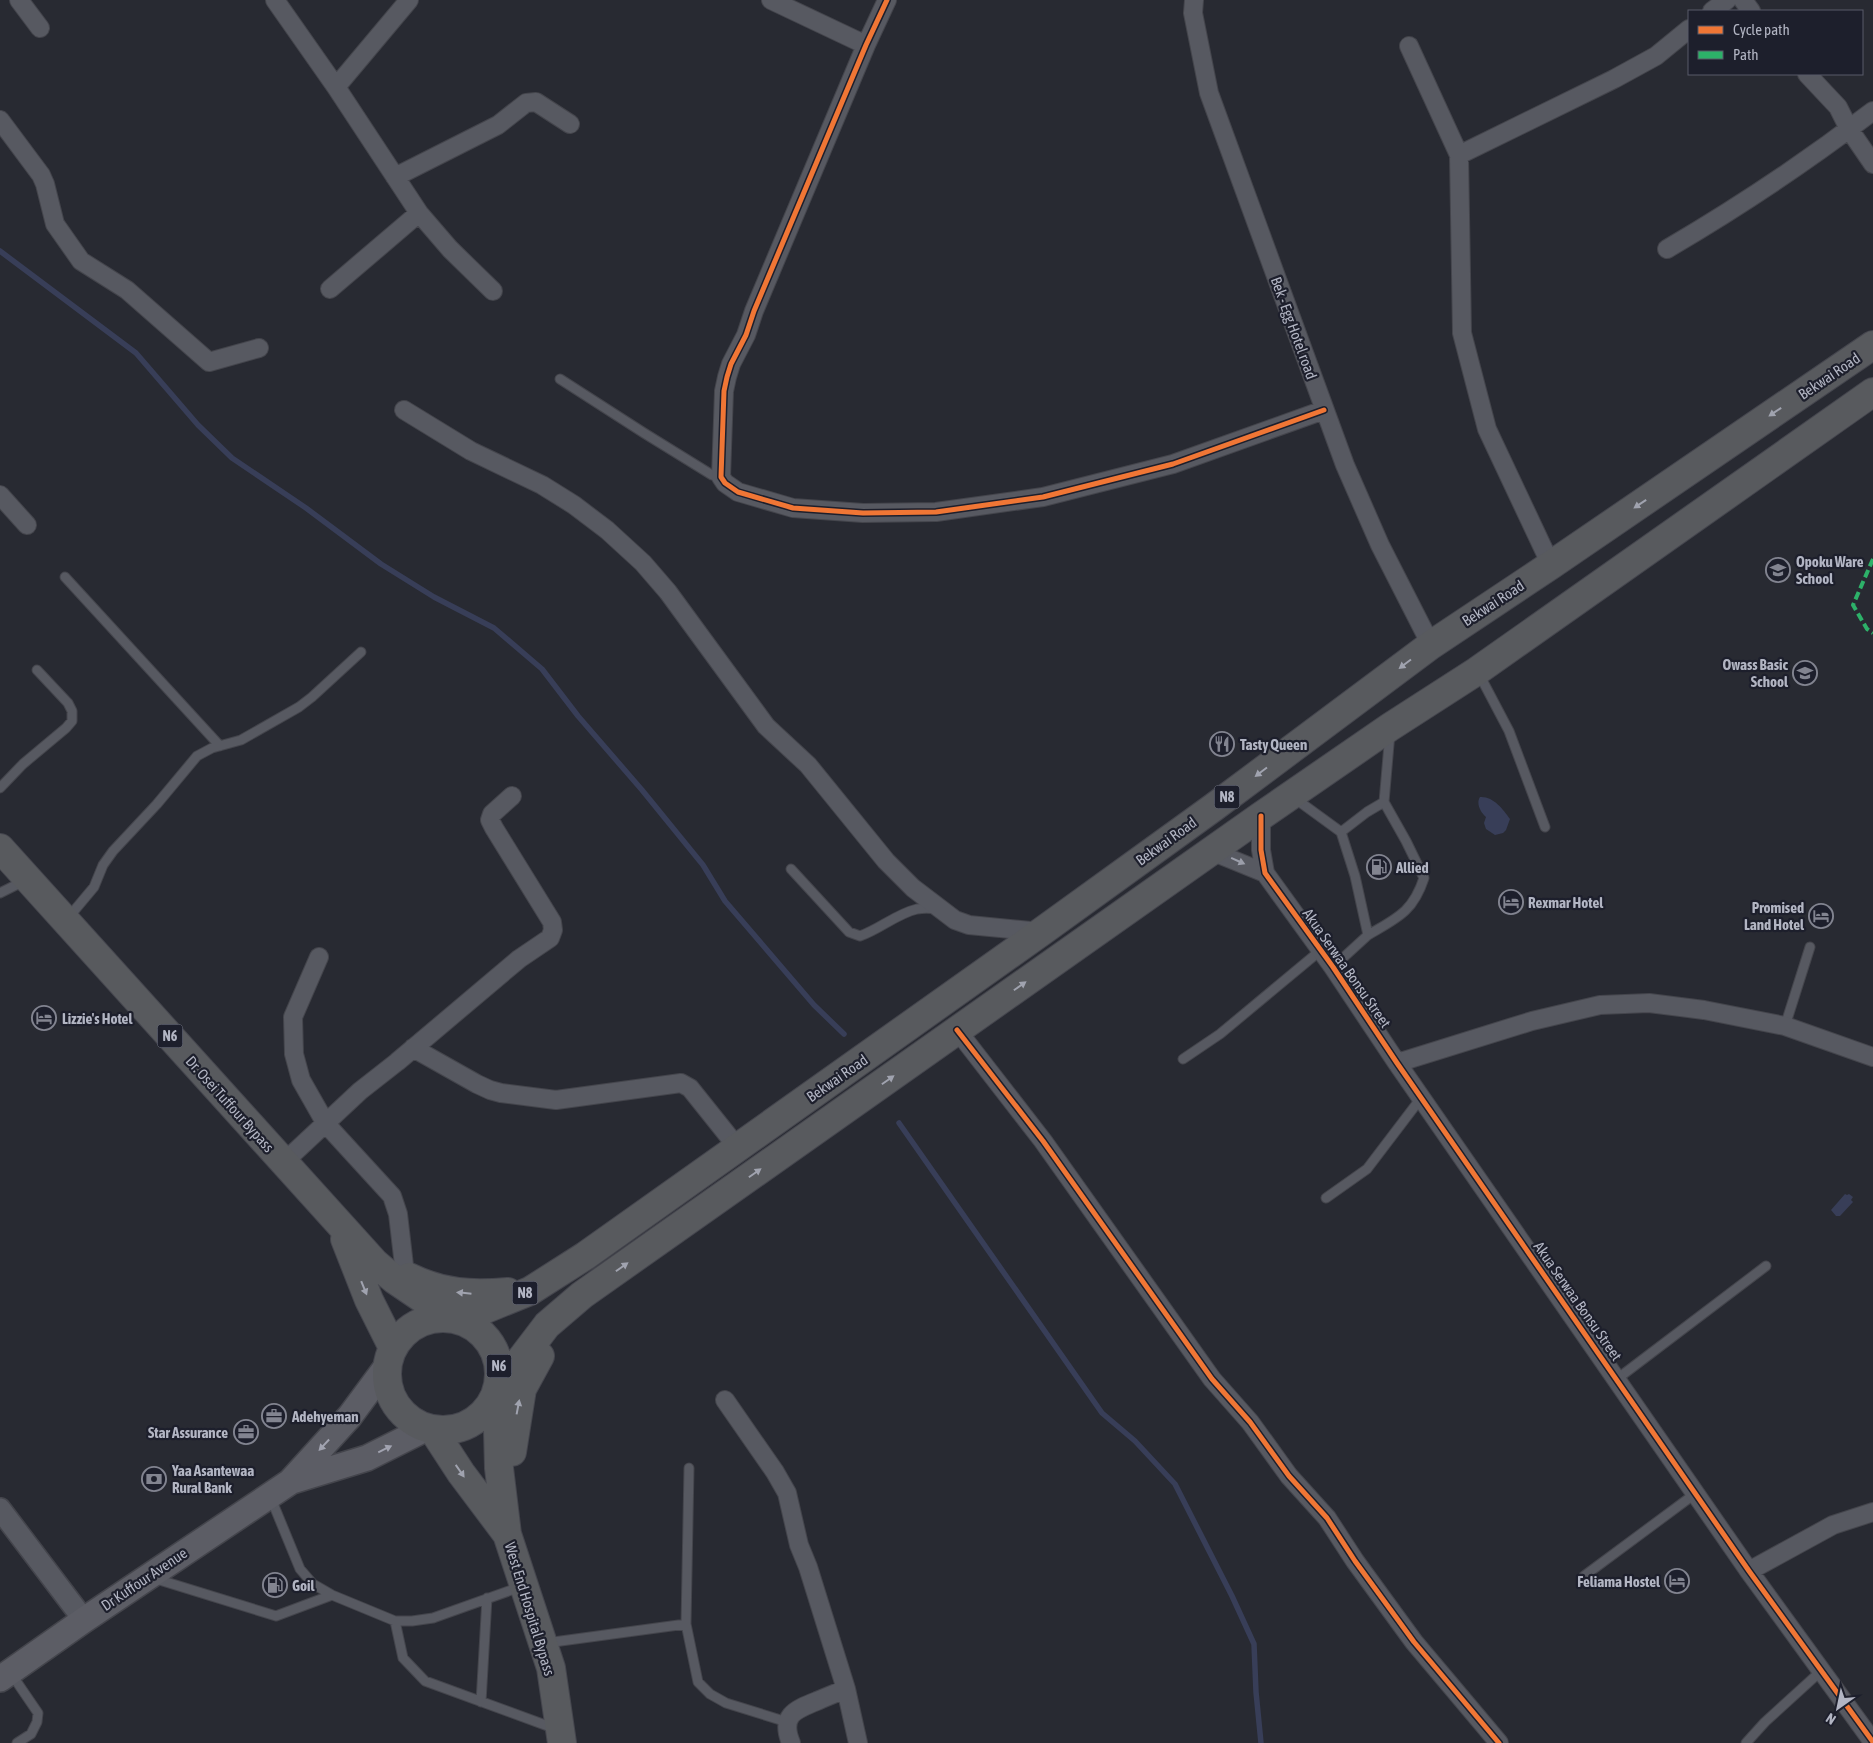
<svg xmlns="http://www.w3.org/2000/svg" width="1873" height="1743" font-family="'Asap Condensed',sans-serif">
<rect width="100%" height="100%" fill="#282a32"/>
<path fill="#383e58" d="M 1480,797 C 1493,796 1503,809 1510,819 L 1506,830 L 1503,833 L 1495,835 L 1486,829 L 1484,823 L 1486,817 C 1480,812 1476,803 1480,797 Z
M 1845,1194 L 1847,1195 L 1849,1194 L 1853,1197 L 1851,1200 L 1853,1202 L 1840,1216 L 1836,1216 L 1831,1210 Z"/>
<g fill="none" stroke-linecap="round" stroke-linejoin="round">
<path stroke="#383e58" stroke-width="5.5" d="M 0,251 L 136,353 L 198,425 L 232,458 L 306,508 L 381,564 L 434,597 L 494,628 L 542,669 L 578,716 L 642,790 L 703,865 L 725,901 L 814,1005 L 844,1034
M 899,1123 L 1102,1413 L 1135,1441 L 1175,1484 L 1232,1596 L 1254,1644 L 1256,1692 L 1261,1743"/>
<defs>
<path id="service" d="M 560,379 L 644,433 L 712,475 L 721,477
M 65,577 L 220,746
M 1479,674 L 1509,731 L 1545,827
M 0,788 L 23,764 L 66,728 L 72,721 L 72,711 L 68,703 L 37,670
M 1293,797 L 1341,832 L 1355,876 L 1368,935 L 1333,967
M 1341,832 L 1367,812 L 1384,802 L 1390,733
M 791,869 L 849,932 L 860,936 C 880,929 896,914 917,909 C 923,908 930,908 936,909
M 0,893 L 26,880
M 68,918 L 94,887 L 103,865 L 113,851 L 157,804 L 197,756 L 212,748 L 241,740 L 299,707 L 312,697 L 361,652
M 1368,935 C 1397,918 1413,912 1424,878 L 1406,841 L 1384,802
M 1785,1026 L 1810,947
M 1183,1059 L 1220,1034 L 1321,950
M 1326,1198 L 1367,1169 L 1421,1098
M 1617,1379 L 1766,1266
M 689,1468 L 686,1624 L 698,1682 L 710,1694 L 726,1703 L 787,1722
M 270,1496 L 300,1569 L 313,1584 L 332,1595 L 395,1621 L 412,1621 L 433,1618 L 520,1587
M 1584,1576 L 1696,1493
M 153,1578 L 276,1616 L 332,1595
M 395,1621 L 403,1658 L 425,1681 L 556,1729
M 546,1643 L 686,1624
M 10,1672 L 38,1713 L 37,1722 L 31,1734 L 17,1743
M 481,1702 L 487,1598
M 1746,1743 L 1765,1722 L 1821,1671"/>
<path id="minor" d="M 19,0 L 40,28
M 275,0 L 336,87 L 419,213 L 450,249 L 493,291
M 771,0 L 866,45
M 887,0 L 866,45 L 754,311 L 746,335 L 731,364 L 727,377 L 724,391 L 721,477 L 725,483 L 738,492 L 793,508 L 863,513 L 936,512 L 1043,497 L 1173,464 L 1324,410
M 1194,0 L 1193,13 L 1209,93 L 1345,465 L 1380,545 L 1431,645
M 1743,0 L 1751,11
M 1712,11 L 1727,0
M 1409,46 L 1459,155 L 1462,333 L 1487,429 L 1551,565
M 1807,74 L 1838,107 L 1849,129 L 1873,164
M 336,87 L 409,0
M 0,120 L 41,175 L 45,184 L 55,224 L 81,261 L 127,290 L 209,362 L 259,348
M 1459,155 L 1614,79 L 1656,56 L 1689,29
M 395,177 L 498,125 L 526,103 L 536,102 L 570,124
M 1667,249 C 1737,208 1809,160 1873,111
M 330,289 L 419,213
M 404,410 L 471,451 L 542,485 L 574,505 L 607,530 L 643,563 L 668,592 L 766,726 L 808,765 L 886,861 L 913,888 L 955,920 L 969,925 L 1041,932
M 0,495 L 27,525
M 1261,816 L 1261,850 L 1265,873 L 1333,967 L 1397,1063 L 1749,1571 L 1873,1742
M 1211,851 L 1265,873
M 319,957 L 293,1017 L 294,1054 L 301,1080 L 326,1124 L 392,1196 L 398,1214 L 405,1274
M 957,1030 L 1043,1141 L 1212,1379 L 1250,1422 L 1289,1476 L 1327,1518 L 1355,1561 L 1414,1642 L 1499,1743
M 413,1048 L 477,1084 L 490,1090 L 501,1093 L 556,1100 L 681,1083 L 690,1088 L 738,1148
M 1397,1063 L 1532,1021 L 1600,1005 L 1649,1003 L 1704,1010 L 1785,1026 L 1873,1057
M 283,1163 L 360,1091 L 397,1062 L 519,959 L 550,938 L 553,930 L 552,922 L 494,828 L 490,820 L 492,814 L 512,796
M 725,1400 L 775,1472 L 787,1493 L 799,1545 L 808,1567 L 846,1689 L 858,1743
M 1749,1571 L 1833,1525 L 1873,1512
M 791,1743 C 780,1716 794,1710 817,1701 C 826,1697 836,1693 846,1689"/>
<path id="tertiary" d="M 0,1509 L 84,1620"/>
<path id="secondary" d="M 292,1481 L 367,1458 L 427,1428
M 0,1679 L 84,1620 L 290,1482 L 350,1416 L 387,1366"/>
<path id="trunk" d="M 0,848 L 375,1263 L 395,1280 L 451,1318
M 345,1239 L 369,1300 L 393,1348
M 409,1277 C 444,1294 471,1295 508,1292
M387 1374a56 56 0 1 1 112 0a56 56 0 1 1-112 0Z
M 459,1320 L 530,1291 L 585,1256 L 1041,932 L 1214,807 L 1431,645 L 1551,565 L 1873,345
M 499,1388 L 547,1325 L 582,1295 L 1261,816 L 1390,727 L 1477,671 L 1873,392
M 497,1393 L 499,1468 L 507,1534 L 551,1668 L 562,1743
M 433,1430 L 461,1473 L 506,1533
M 512,1452 L 522,1389 L 540,1356"/>
</defs>
<use href="#service" stroke="#44454c" stroke-width="11"/>
<use href="#minor" stroke="#44454c" stroke-width="20"/>
<use href="#tertiary" stroke="#44454c" stroke-width="24"/>
<use href="#secondary" stroke="#44454c" stroke-width="28"/>
<use href="#trunk" stroke="#45464e" stroke-width="30"/>
<use href="#service" stroke="#575961" stroke-width="9"/>
<use href="#minor" stroke="#575961" stroke-width="18"/>
<use href="#tertiary" stroke="#575961" stroke-width="21"/>
<use href="#secondary" stroke="#5c5d65" stroke-width="25"/>
<use href="#trunk" stroke="#585a5e" stroke-width="28"/>
<path stroke="#2db169" stroke-width="4" stroke-dasharray="8 4" stroke-linecap="butt" d="M 1873,559 L 1853,605 L 1867,629 L 1873,633"/>
<defs>
<path id="cycleway" d="M 887,0 L 866,45 L 754,311 L 746,335 L 731,364 L 727,377 L 724,391 L 721,477 L 725,483 L 738,492 L 793,508 L 863,513 L 936,512 L 1043,497 L 1173,464 L 1324,410
M 1261,816 L 1261,850 L 1265,873 L 1333,967 L 1397,1063 L 1749,1571 L 1873,1742
M 957,1030 L 1043,1141 L 1212,1379 L 1250,1422 L 1289,1476 L 1327,1518 L 1355,1561 L 1414,1642 L 1499,1743"/>
</defs>
<use href="#cycleway" stroke="#1d1f2c" stroke-width="8"/>
<use href="#cycleway" stroke="#f07635" stroke-width="5"/>
</g>
<defs><path id="oneway-solid" d="M-6-.8H1V-3.2L6.5 0L1 3.2V.8H-6Z" transform="scale(1.25)"/></defs>
<g fill="#a0a3af">
<use href="#oneway-solid" transform="translate(1775 412) rotate(146)"/>
<use href="#oneway-solid" transform="translate(1640 504) rotate(146)"/>
<use href="#oneway-solid" transform="translate(1405 664) rotate(143)"/>
<use href="#oneway-solid" transform="translate(1261 772) rotate(143)"/>
<use href="#oneway-solid" transform="translate(1020 986) rotate(-35)"/>
<use href="#oneway-solid" transform="translate(888 1080) rotate(-35)"/>
<use href="#oneway-solid" transform="translate(755 1173) rotate(-35)"/>
<use href="#oneway-solid" transform="translate(622 1267) rotate(-35)"/>
<use href="#oneway-solid" transform="translate(364 1288) rotate(68)"/>
<use href="#oneway-solid" transform="translate(464 1293) rotate(-174)"/>
<use href="#oneway-solid" transform="translate(518 1407) rotate(-79)"/>
<use href="#oneway-solid" transform="translate(460 1471) rotate(55)"/>
</g>
<use fill="#9b9eaa" href="#oneway-solid" transform="translate(1238 861) rotate(24)"/>
<g fill="#a1a3b0">
<use href="#oneway-solid" transform="translate(324 1445) rotate(133)"/>
<use href="#oneway-solid" transform="translate(385 1449) rotate(-26)"/>
</g>
<defs>
<symbol id="school-ring" viewBox="-11 -11 22 22"><circle r="9.5" fill="#1d1f2c" stroke="#828490" stroke-width="1.5"/><path d="M0-5L7-2L0 1L-7-2ZM-4 1L0 2.5L4 1V4Q0 6-4 4Z" fill="#828490"/></symbol>
<symbol id="restaurant-ring" viewBox="-11 -11 22 22"><circle r="9.5" fill="#1d1f2c" stroke="#828490" stroke-width="1.5"/><path d="M-5-6h1v4h1v-4h1v4h1v-4h1v5L-1.5 .5V6h-2V.5L-5-1ZM5-6V6H3V1.5H1.5Q1.5-4 5-6Z" fill="#828490"/></symbol>
<symbol id="fuel-ring" viewBox="-11 -11 22 22"><circle r="9.5" fill="#1d1f2c" stroke="#828490" stroke-width="1.5"/><path d="M-5.5-6h7V0h2V4h1.3V-2.5L3-4.5l.8-.8L6-3V5H2.5V1h-1V6h-7ZM-4.2-4.7v3.2H.2V-4.7Z" fill="#828490"/></symbol>
<symbol id="hotel-ring" viewBox="-11 -11 22 22"><circle r="9.5" fill="#1d1f2c" stroke="#828490" stroke-width="1.5"/><path d="M-6-4.5h1.5V1H6V5H4.5V3h-9V5H-6ZM-4 0a1.8 1.8 0 1 1 3.6 0ZM.5 0V-2.5h3Q6-2.5 6 0Z" fill="#828490"/></symbol>
<symbol id="office-ring" viewBox="-11 -11 22 22"><circle r="9.5" fill="#1d1f2c" stroke="#828490" stroke-width="1.5"/><path d="M-6-3h4V-5.5h4V-3h4V5H-6ZM-1-4.5V-3h2v-1.5ZM-6 0V1H6V0Z" fill="#828490"/></symbol>
<symbol id="bank-ring" viewBox="-11 -11 22 22"><circle r="9.5" fill="#1d1f2c" stroke="#828490" stroke-width="1.5"/><path d="M-6-4H6V4H-6ZM0-2.3a2.3 2.3 0 1 0 0 4.6a2.3 2.3 0 1 0 0-4.6Z" fill="#828490"/></symbol>
</defs>
<g fill-rule="evenodd">
<use href="#school-ring" x="1764" y="556" width="28" height="28"/>
<use href="#school-ring" x="1791" y="659" width="28" height="28"/>
<use href="#restaurant-ring" x="1208" y="730" width="28" height="28"/>
<use href="#fuel-ring" x="1365" y="853" width="28" height="28"/>
<use href="#hotel-ring" x="1497" y="888" width="28" height="28"/>
<use href="#hotel-ring" x="1807" y="902" width="28" height="28"/>
<use href="#hotel-ring" x="30" y="1004" width="28" height="28"/>
<use href="#office-ring" x="260" y="1402" width="28" height="28"/>
<use href="#office-ring" x="232" y="1418" width="28" height="28"/>
<use href="#bank-ring" x="140" y="1465" width="28" height="28"/>
<use href="#hotel-ring" x="1663" y="1567" width="28" height="28"/>
<use href="#fuel-ring" x="261" y="1571" width="28" height="28"/>
</g>
<g text-anchor="middle" dominant-baseline="central" stroke-width="4.5" stroke-linejoin="round" paint-order="stroke">
<g fill="#1d1f2c" stroke="#858896" stroke-width="1">
<rect x="1214.5" y="785.5" width="25" height="23" rx="4"/>
<rect x="157.5" y="1024.5" width="25" height="23" rx="4"/>
<rect x="512.5" y="1281.5" width="25" height="23" rx="4"/>
<rect x="486.5" y="1354.5" width="25" height="23" rx="4"/>
</g>
<g font-size="14" font-weight="bold" fill="#b2b5c3">
<text x="1227" y="797">N8</text>
<text x="170" y="1036">N6</text>
<text x="525" y="1293">N8</text>
<text x="499" y="1366">N6</text>
</g>
<g font-size="15" fill="#b2b5c3" stroke="#1d1f2c">
<text transform="translate(1294 328) rotate(70)">Bek - Egg Hotel road</text>
<text transform="translate(1829 376) rotate(-34)">Bekwai Road</text>
<text transform="translate(1493 603) rotate(-33)">Bekwai Road</text>
<text transform="translate(1166 841) rotate(-36)">Bekwai Road</text>
<text transform="translate(1347 968) rotate(55)">Akua Serwaa Bonsu Street</text>
<text transform="translate(837 1078) rotate(-35)">Bekwai Road</text>
<text transform="translate(230 1104) rotate(48)">Dr. Osei Tuffour Bypass</text>
<text transform="translate(1578 1301) rotate(55)">Akua Serwaa Bonsu Street</text>
<text transform="translate(144 1579) rotate(-34)">Dr Kuffour Avenue</text>
<text transform="translate(530 1609) rotate(73)">West End Hospital Bypass</text>
</g>
<g font-size="15" font-weight="bold" fill="#b2b5c3" stroke="#1d1f2c" text-anchor="start">
<text x="1796" y="561">Opoku Ware<tspan x="1796" dy="17">School</tspan></text>
<text x="1788" y="664" text-anchor="end">Owass Basic<tspan x="1788" dy="17">School</tspan></text>
<text x="1240" y="744">Tasty Queen</text>
<text x="1396" y="867">Allied</text>
<text x="1528" y="902">Rexmar Hotel</text>
<text x="1804" y="907" text-anchor="end">Promised<tspan x="1804" dy="17">Land Hotel</tspan></text>
<text x="62" y="1018">Lizzie's Hotel</text>
<text x="292" y="1416">Adehyeman</text>
<text x="228" y="1432" text-anchor="end">Star Assurance</text>
<text x="172" y="1470">Yaa Asantewaa<tspan x="172" dy="17">Rural Bank</tspan></text>
<text x="1660" y="1581" text-anchor="end">Feliama Hostel</text>
<text x="292" y="1585">Goil</text>
</g>
</g>
<rect x="1688" y="10" width="175" height="65" fill="#1d1f2c" stroke="#595b68"/>
<rect x="1698" y="26" width="25" height="8" fill="#f07635" stroke="#595b68"/>
<text x="1733" y="35" font-size="15" fill="#b2b5c3">Cycle path</text>
<rect x="1698" y="51" width="25" height="8" fill="#2db169" stroke="#595b68"/>
<text x="1733" y="60" font-size="15" fill="#b2b5c3">Path</text>
<g transform="translate(1838 1708) rotate(213)" stroke="#1d1f2c" stroke-width="4" paint-order="stroke">
<path d="M0-4L9 19L0 12L-9 19Z" fill="#b2b5c3"/>
<text y="-8" font-size="14" font-weight="bold" text-anchor="middle" fill="#b2b5c3">N</text>
</g>
</svg>
